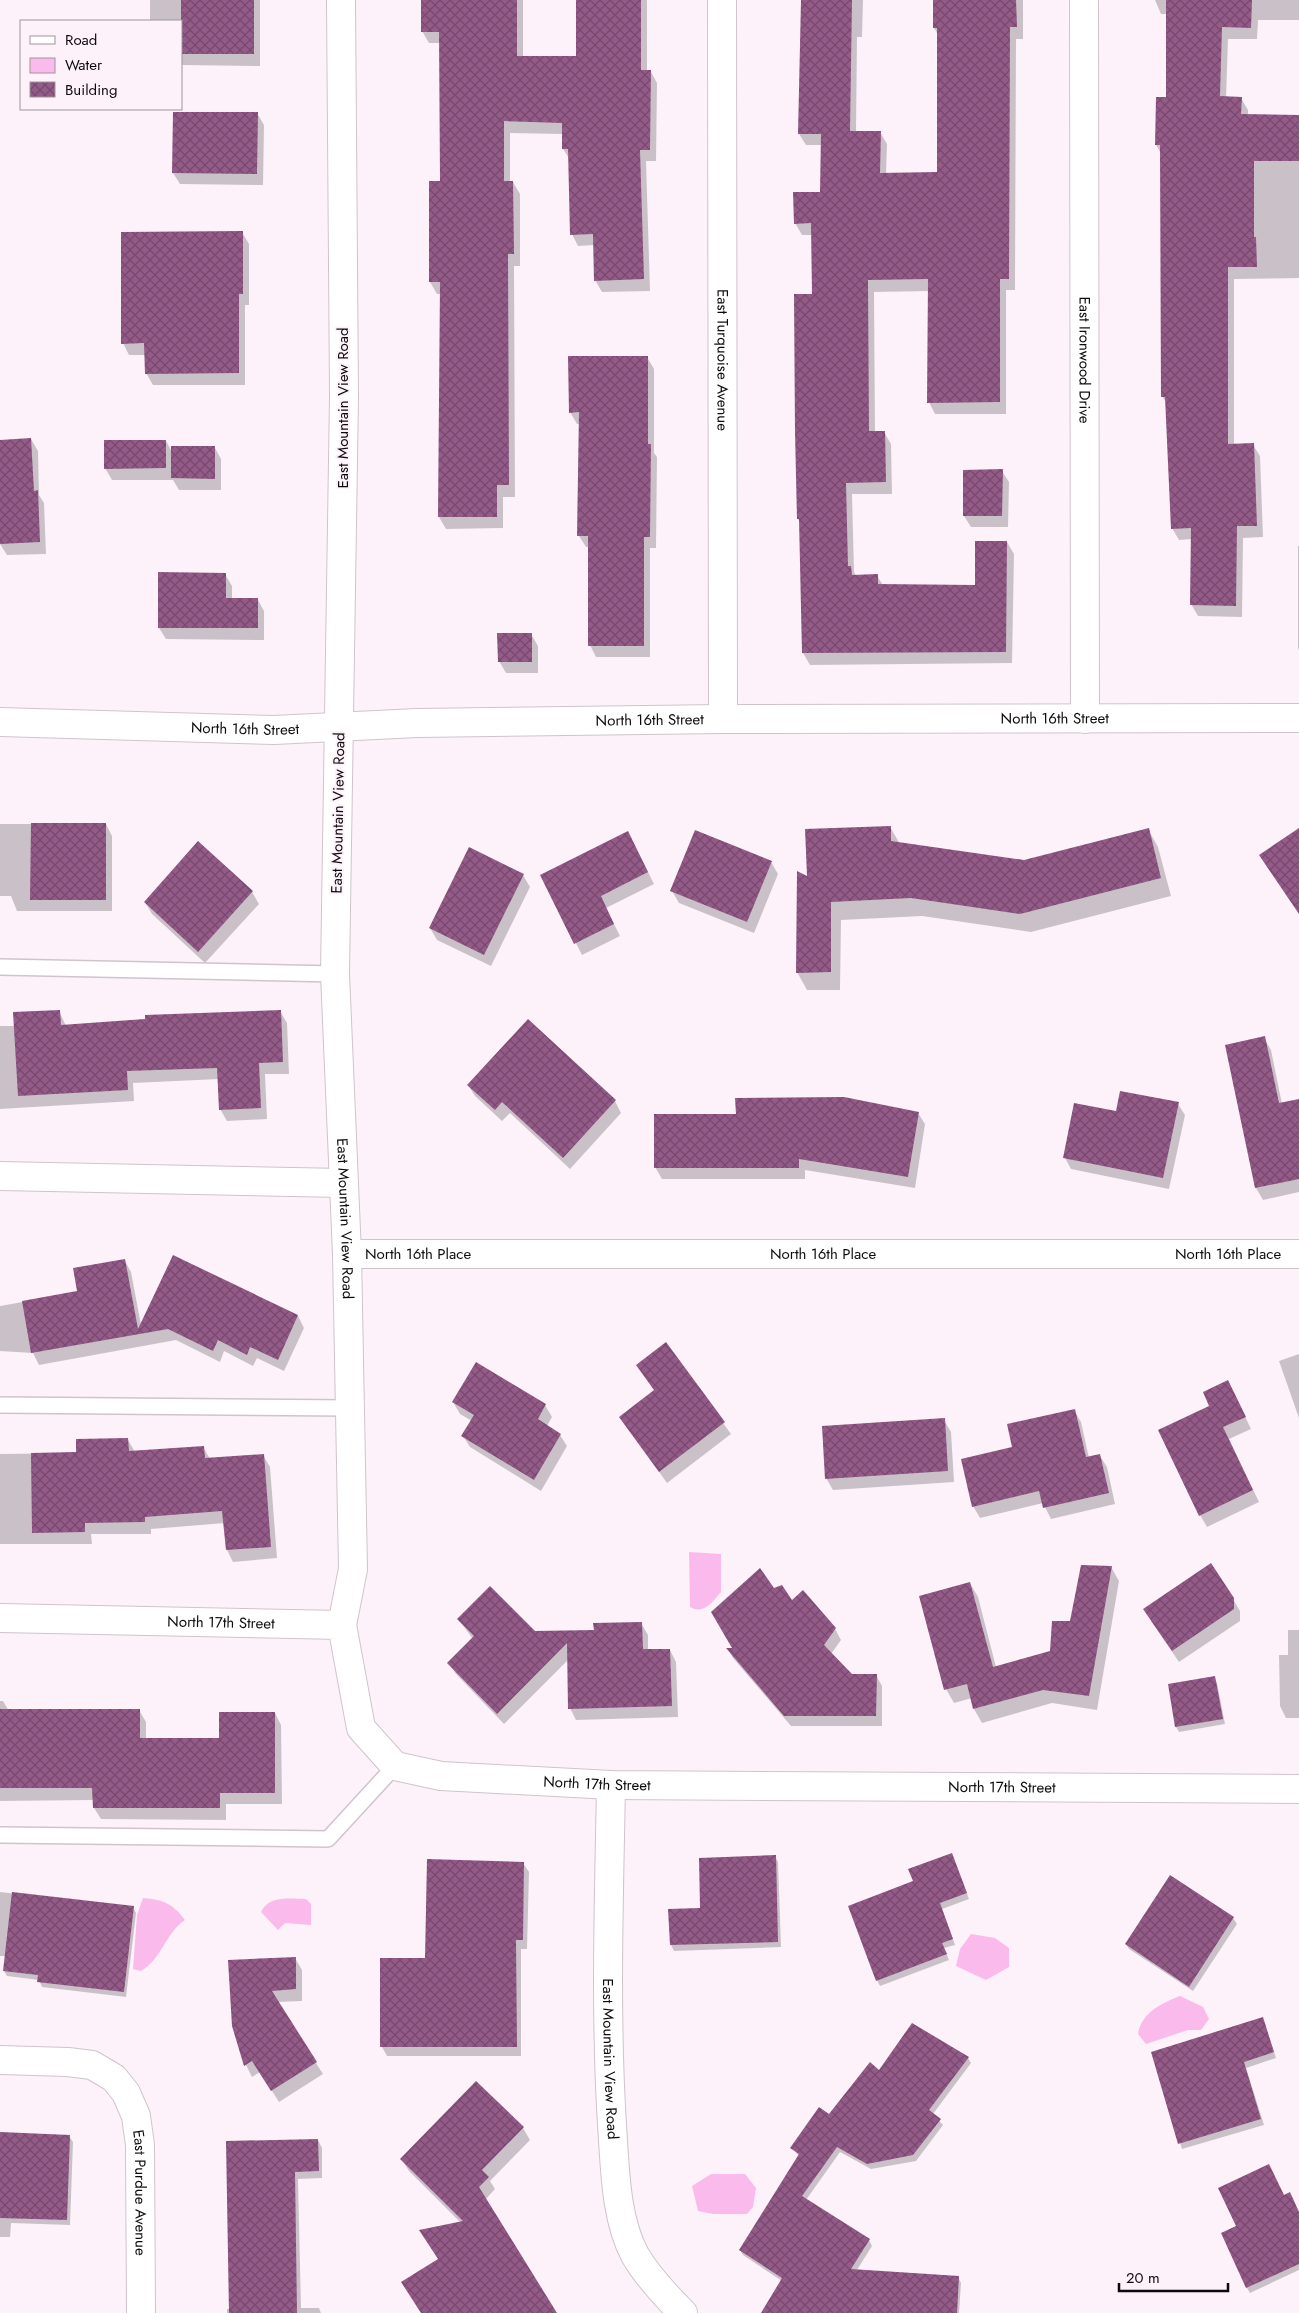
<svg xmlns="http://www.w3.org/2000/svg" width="1299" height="2313" font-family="Jost,sans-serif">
<defs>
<pattern id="building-cross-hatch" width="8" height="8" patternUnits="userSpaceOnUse" patternTransform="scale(1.25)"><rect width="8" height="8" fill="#945a88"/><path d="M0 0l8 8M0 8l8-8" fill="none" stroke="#77496e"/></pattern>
</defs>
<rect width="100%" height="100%" fill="#fdf2fa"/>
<path fill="#fbbaec" d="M 689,1552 L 721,1554 L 721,1592 C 712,1602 704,1615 690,1607 Z
M 143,1898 C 164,1900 172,1903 185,1920 C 165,1933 163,1958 141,1971 L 133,1969 L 137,1915 Z
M 306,1899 L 311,1904 L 311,1925 L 285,1923 L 278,1930 L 261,1912 C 269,1895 290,1899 306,1899 Z
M 971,1934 L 995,1938 L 1009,1948 L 1009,1967 L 986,1980 L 956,1966 L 960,1949 Z
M 1180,1996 L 1203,2007 L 1209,2019 L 1201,2030 L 1188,2030 L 1146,2044 L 1138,2034 C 1141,2013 1162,2003 1180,1996 Z
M 711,2174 L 745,2174 L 756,2188 L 753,2207 L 747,2214 L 713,2214 L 698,2211 L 692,2186 Z"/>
<path fill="#0003" d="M 150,0 L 260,0 L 260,66 L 181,65 L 181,21 L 150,21 Z
M 423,0 L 523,0 L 523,57 L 578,58 L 578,0 L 647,0 L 647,72 L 651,72 L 657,83 L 656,161 L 646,161 L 650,291 L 602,292 L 595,280 L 594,245 L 578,246 L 572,234 L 570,160 L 563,149 L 563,134 L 510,133 L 510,182 L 513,182 L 520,194 L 520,266 L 514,266 L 515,497 L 503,497 L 503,528 L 446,529 L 439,517 L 441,294 L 437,294 L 430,282 L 430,182 L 441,182 L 440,43 L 429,43 L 422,31 Z
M 802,0 L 863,0 L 862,37 L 857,37 L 856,132 L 880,132 L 887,144 L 886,174 L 939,173 L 939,36 L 934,28 L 934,0 L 1023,0 L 1023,39 L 1016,39 L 1015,290 L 1006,290 L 1006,414 L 935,414 L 929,402 L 929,291 L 874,292 L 875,432 L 884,432 L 891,444 L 892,494 L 852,494 L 854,572 L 856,576 L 877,576 L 883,585 L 976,586 L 1007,542 L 1014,554 L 1012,663 L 810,665 L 803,653 L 801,523 L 798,519 L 813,295 L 812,235 L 802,235 L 795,223 L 821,194 L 822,145 L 806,145 L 799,134 Z
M 1155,0 L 1299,0 L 1299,20 L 1258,20 L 1257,39 L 1228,39 L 1226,98 L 1241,98 L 1248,110 L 1248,115 L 1299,116 L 1299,278 L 1234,279 L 1234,445 L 1253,445 L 1260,456 L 1263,537 L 1243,538 L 1242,617 L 1198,616 L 1191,604 L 1192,539 L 1179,540 L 1172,528 L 1167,404 L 1162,396 L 1162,155 L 1156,145 L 1167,98 L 1167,14 L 1161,14 Z
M 257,113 L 264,125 L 263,185 L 180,184 L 173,173 Z
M 242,232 L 249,244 L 249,305 L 245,305 L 245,385 L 153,385 L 146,373 L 146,355 L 129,355 L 123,343 Z
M 647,357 L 654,369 L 654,453 L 657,457 L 656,548 L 650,548 L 650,657 L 596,657 L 590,645 L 589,547 L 586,547 L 579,536 L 580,424 L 577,424 L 570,412 Z
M 31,439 L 38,451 L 39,495 L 44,503 L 46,554 L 7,555 L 0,544 L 0,441 Z
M 166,441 L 172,452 L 215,448 L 221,459 L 221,490 L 179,490 L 173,480 L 112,480 L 105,468 Z
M 1002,471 L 1009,482 L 1008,527 L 971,527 L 964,516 Z
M 1298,546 L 1299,546 L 1299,650 L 1298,648 Z
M 225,574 L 232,586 L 232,600 L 258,600 L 264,611 L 264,640 L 166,639 L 159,628 Z
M 531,634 L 538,646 L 538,673 L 506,673 L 499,661 Z
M 0,824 L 106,824 L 112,836 L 112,911 L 17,911 L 11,896 L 0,896 Z
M 890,827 L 900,844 L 1024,861 L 1148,829 L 1158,847 L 1171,896 L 1031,932 L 922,916 L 841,920 L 840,990 L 807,990 L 797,972 L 808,877 Z
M 198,843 L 252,892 L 259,904 L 205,963 L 152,914 L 145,902 Z
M 634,844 L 654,884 L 606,908 L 620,936 L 582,955 L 542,876 Z
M 771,862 L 778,874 L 754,933 L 679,903 L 672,891 Z
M 523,875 L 530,887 L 491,966 L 437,940 L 430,928 Z
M 59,1011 L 66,1026 L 280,1011 L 287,1023 L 289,1074 L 265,1074 L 267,1119 L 227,1121 L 220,1109 L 219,1079 L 133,1083 L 134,1101 L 0,1109 L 0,1026 L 15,1026 Z
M 1264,1038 L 1271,1050 L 1282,1104 L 1299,1100 L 1299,1192 L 1263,1200 L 1256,1188 L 1227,1046 Z
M 468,1085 L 615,1101 L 621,1113 L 570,1169 L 510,1113 L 502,1121 L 475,1096 Z
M 1178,1104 L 1185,1115 L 1169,1189 L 1071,1169 L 1065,1158 L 1117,1113 Z
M 918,1113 L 925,1124 L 915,1188 L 805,1170 L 805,1179 L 662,1179 L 655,1167 Z
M 125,1261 L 131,1272 L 141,1325 L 298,1316 L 304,1328 L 284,1371 L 257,1358 L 253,1366 L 224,1351 L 220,1362 L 176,1340 L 39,1365 L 33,1353 L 0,1351 L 0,1306 L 79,1292 Z
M 666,1344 L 731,1434 L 667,1483 L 620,1417 L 655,1391 L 638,1365 Z
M 1299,1354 L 1299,1418 L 1279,1361 Z
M 1234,1393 L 1251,1429 L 1229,1439 L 1259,1502 L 1207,1527 L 1200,1515 L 1211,1406 Z
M 453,1402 L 545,1405 L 552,1417 L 547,1426 L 560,1435 L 567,1446 L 541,1491 L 470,1447 L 463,1436 L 472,1421 L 460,1414 Z
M 1074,1410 L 1081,1422 L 1089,1458 L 1100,1456 L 1107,1467 L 1115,1504 L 1051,1519 L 1043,1503 L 980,1518 L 973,1506 L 1014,1448 Z
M 944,1420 L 951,1432 L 954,1482 L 833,1490 L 826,1478 Z
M 128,1440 L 135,1452 L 203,1447 L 210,1459 L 263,1455 L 270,1467 L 277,1558 L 233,1562 L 227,1550 L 225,1523 L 151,1529 L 151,1534 L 91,1534 L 92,1544 L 0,1544 L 0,1454 L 78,1453 Z
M 1111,1567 L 1119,1581 L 1097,1710 L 1052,1703 L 982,1723 L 974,1709 L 972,1698 L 954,1703 L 946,1689 L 970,1583 L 978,1597 L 996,1667 L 1051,1652 Z
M 774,1589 L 835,1629 L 841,1640 L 831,1654 L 851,1675 L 876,1675 L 882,1686 L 882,1726 L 791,1726 L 733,1658 L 728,1649 L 734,1649 Z
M 1233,1599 L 1240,1611 L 1240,1621 L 1179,1662 L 1151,1621 Z
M 458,1619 L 535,1632 L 596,1631 L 641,1623 L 648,1635 L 648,1650 L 670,1650 L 676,1662 L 678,1717 L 576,1720 L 570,1708 L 568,1660 L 504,1724 L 456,1674 L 449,1663 L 473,1639 Z
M 1288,1630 L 1299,1630 L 1299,1718 L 1286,1718 L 1280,1706 L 1279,1655 L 1288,1655 Z
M 1214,1677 L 1217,1683 L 1225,1724 L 1179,1732 L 1176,1727 L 1169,1685 Z
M 0,1701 L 3,1701 L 9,1711 L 139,1710 L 146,1722 L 146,1739 L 220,1739 L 275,1713 L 281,1725 L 282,1804 L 226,1804 L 226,1820 L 101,1819 L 94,1808 L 94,1800 L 0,1801 Z
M 952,1854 L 969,1899 L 942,1909 L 955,1945 L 944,1948 L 949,1960 L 880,1986 L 877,1980 L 914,1882 Z
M 775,1857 L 778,1862 L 781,1947 L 674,1951 L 671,1945 L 670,1910 L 701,1909 Z
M 523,1863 L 529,1872 L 527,1949 L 521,1949 L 521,2056 L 387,2056 L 382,2047 L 426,1959 Z
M 1170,1876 L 1233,1918 L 1237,1924 L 1193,1991 L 1129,1949 L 1126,1944 Z
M 0,1892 L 133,1907 L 136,1913 L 126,1997 L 42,1987 L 39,1980 L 7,1976 L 4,1971 L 6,1956 L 0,1956 Z
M 295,1958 L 302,1970 L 302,2001 L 277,2002 L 323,2074 L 279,2102 L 260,2072 L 252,2077 L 246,2065 L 233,2025 Z
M 1263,2019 L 1276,2058 L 1246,2068 L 1264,2125 L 1182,2149 L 1152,2053 Z
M 968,2058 L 971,2063 L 933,2114 L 943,2125 L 916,2161 L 871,2169 L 840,2152 L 806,2200 L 869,2240 L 872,2246 L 830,2313 L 766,2313 L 782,2281 L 743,2255 L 740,2250 L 799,2156 L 792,2148 L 880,2072 Z
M 476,2083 L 523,2128 L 530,2140 L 490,2181 L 495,2189 L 485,2200 L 556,2313 L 422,2313 L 439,2260 L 461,2223 L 409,2171 L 402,2160 Z
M 0,2134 L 69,2136 L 73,2142 L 70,2225 L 11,2223 L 10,2237 L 0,2237 Z
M 318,2140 L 322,2148 L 322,2178 L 298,2179 L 301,2308 L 319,2308 L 321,2313 L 227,2313 L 227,2309 L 230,2309 L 227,2142 Z
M 1284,2197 L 1299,2214 L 1299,2270 L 1250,2293 L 1247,2288 L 1237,2226 Z
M 958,2277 L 961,2283 L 959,2313 L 862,2313 Z"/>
<path fill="url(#building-cross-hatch)" d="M 181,0 L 254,0 L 254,54 L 181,54 Z
M 421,0 L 517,0 L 517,56 L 576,56 L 576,0 L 641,0 L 641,70 L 651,70 L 650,150 L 640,150 L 644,279 L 594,281 L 593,234 L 570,235 L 568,149 L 562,149 L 562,123 L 504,121 L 504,181 L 513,181 L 514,254 L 508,254 L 509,485 L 497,485 L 497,517 L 438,517 L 440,282 L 429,282 L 429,181 L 440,181 L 439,32 L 421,32 Z
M 801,0 L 852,0 L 850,131 L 881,131 L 880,173 L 937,172 L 937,28 L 933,28 L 933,0 L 1016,0 L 1017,27 L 1010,27 L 1009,279 L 1000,279 L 1000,402 L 927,403 L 928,279 L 868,280 L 869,431 L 885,431 L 886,482 L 846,483 L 848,566 L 851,566 L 852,575 L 878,574 L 878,584 L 975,585 L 975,541 L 1007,541 L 1006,652 L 802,653 L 799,519 L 797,519 L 795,432 L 794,294 L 812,294 L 811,223 L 794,224 L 793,192 L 820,192 L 821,134 L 798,134 Z
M 1166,0 L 1252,0 L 1251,28 L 1222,27 L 1220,96 L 1242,97 L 1241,114 L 1299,115 L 1299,161 L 1254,161 L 1254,237 L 1256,237 L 1257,267 L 1228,267 L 1228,444 L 1254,443 L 1257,526 L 1237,526 L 1236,606 L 1190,605 L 1191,528 L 1171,529 L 1165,397 L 1161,397 L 1160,145 L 1155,145 L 1156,97 L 1166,97 Z
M 173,112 L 258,112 L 257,174 L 172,173 Z
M 243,231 L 243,294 L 239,294 L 239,373 L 145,374 L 144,343 L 121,344 L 121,232 Z
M 568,356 L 648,356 L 648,444 L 651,444 L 650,537 L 644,537 L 644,646 L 588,646 L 588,536 L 577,536 L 579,412 L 569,413 Z
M 31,438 L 34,491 L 38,490 L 40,542 L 0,544 L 0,440 Z
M 104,440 L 166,440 L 166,468 L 104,469 Z
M 171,446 L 215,446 L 215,479 L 171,478 Z
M 1003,469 L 1002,516 L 963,516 L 963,470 Z
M 158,572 L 226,573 L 226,598 L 258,598 L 258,628 L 158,628 Z
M 497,633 L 532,633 L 532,662 L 498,662 Z
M 31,823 L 106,823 L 106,900 L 30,900 Z
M 891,826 L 891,841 L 1024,860 L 1149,828 L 1161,878 L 1020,914 L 911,898 L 831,902 L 831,972 L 796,973 L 797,871 L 807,876 L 805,829 Z
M 1299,828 L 1299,914 L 1259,855 Z
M 695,830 L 772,861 L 747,922 L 670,891 Z
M 628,831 L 648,872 L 601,896 L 614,924 L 574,944 L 540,875 Z
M 198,841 L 253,891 L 198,952 L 144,902 Z
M 469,847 L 524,874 L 484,955 L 429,928 Z
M 60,1010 L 61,1025 L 145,1019 L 145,1015 L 281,1010 L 283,1062 L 259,1063 L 261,1108 L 219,1110 L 217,1068 L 127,1071 L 128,1090 L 18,1096 L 13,1012 Z
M 528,1019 L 616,1100 L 563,1158 L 502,1102 L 495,1110 L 467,1085 Z
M 1265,1036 L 1279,1103 L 1299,1099 L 1299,1179 L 1255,1188 L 1225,1045 Z
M 1120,1091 L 1179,1102 L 1163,1178 L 1063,1158 L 1074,1103 L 1116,1111 Z
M 844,1097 L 919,1112 L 908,1177 L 799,1159 L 799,1168 L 654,1168 L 654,1114 L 736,1114 L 735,1098 Z
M 173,1255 L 298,1315 L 278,1360 L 250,1347 L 247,1355 L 218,1340 L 213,1351 L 168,1329 L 31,1353 L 22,1301 L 77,1291 L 73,1268 L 125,1259 L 138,1329 Z
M 666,1342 L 725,1422 L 659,1472 L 619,1417 L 654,1390 L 636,1365 Z
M 476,1362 L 546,1404 L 538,1419 L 561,1434 L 534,1480 L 461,1436 L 474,1415 L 452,1402 Z
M 1228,1380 L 1246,1417 L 1223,1427 L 1253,1490 L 1199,1516 L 1158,1430 L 1209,1406 L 1203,1392 Z
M 1075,1409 L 1086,1457 L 1100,1454 L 1109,1493 L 1043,1508 L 1039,1491 L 972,1507 L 961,1459 L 1012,1447 L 1007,1424 Z
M 945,1418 L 948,1471 L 825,1479 L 822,1426 Z
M 128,1438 L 129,1451 L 204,1446 L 205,1458 L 264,1454 L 271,1547 L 226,1550 L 222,1511 L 145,1517 L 145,1522 L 85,1523 L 85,1532 L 32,1533 L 31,1453 L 76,1452 L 76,1439 Z
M 1211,1563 L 1234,1598 L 1234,1609 L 1172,1651 L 1143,1609 Z
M 1081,1565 L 1112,1566 L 1089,1696 L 1043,1690 L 973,1709 L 967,1684 L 944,1690 L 919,1596 L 970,1582 L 993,1667 L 1050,1651 L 1052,1621 L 1070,1621 Z
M 760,1568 L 774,1588 L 782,1585 L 792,1600 L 803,1590 L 836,1628 L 824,1645 L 852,1674 L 877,1674 L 876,1716 L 784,1716 L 726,1648 L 732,1648 L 711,1612 Z
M 490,1586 L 535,1631 L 594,1630 L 593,1623 L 642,1622 L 643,1649 L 670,1649 L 672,1706 L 568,1709 L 567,1643 L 497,1714 L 447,1663 L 474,1636 L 457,1619 Z
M 1215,1676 L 1223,1719 L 1175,1727 L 1168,1684 Z
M 0,1709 L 140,1709 L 140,1738 L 219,1738 L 219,1712 L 275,1712 L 275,1793 L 220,1793 L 220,1808 L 93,1808 L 92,1788 L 0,1788 Z
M 952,1853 L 967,1893 L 940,1903 L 953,1939 L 942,1943 L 947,1954 L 876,1981 L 848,1906 L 913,1881 L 908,1869 Z
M 776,1855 L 778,1942 L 670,1945 L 668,1909 L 700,1908 L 699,1858 Z
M 427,1859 L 524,1862 L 523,1940 L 516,1940 L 517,2047 L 380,2047 L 380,1958 L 425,1958 Z
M 1170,1875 L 1234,1917 L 1189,1987 L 1125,1944 Z
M 12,1892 L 134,1906 L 124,1992 L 37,1982 L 38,1975 L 3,1971 Z
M 296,1957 L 296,1989 L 272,1991 L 317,2062 L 271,2091 L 252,2061 L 244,2066 L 232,2026 L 228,1960 Z
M 1263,2017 L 1274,2052 L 1244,2062 L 1261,2119 L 1178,2144 L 1151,2052 Z
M 912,2023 L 969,2057 L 929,2110 L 941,2119 L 913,2155 L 867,2164 L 837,2147 L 802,2196 L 870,2239 L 851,2269 L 959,2276 L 957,2313 L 761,2313 L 782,2278 L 739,2250 L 799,2154 L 790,2148 L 819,2107 L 829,2114 L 870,2062 L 879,2070 Z
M 476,2081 L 524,2127 L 482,2170 L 489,2177 L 479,2187 L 557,2313 L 421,2313 L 401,2282 L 438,2259 L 419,2230 L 463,2221 L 400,2159 Z
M 0,2132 L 70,2135 L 67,2220 L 0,2218 Z
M 318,2139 L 319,2171 L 295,2172 L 297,2313 L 229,2313 L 226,2141 Z
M 1269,2164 L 1284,2195 L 1290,2192 L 1299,2212 L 1299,2264 L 1246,2288 L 1221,2233 L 1236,2226 L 1218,2188 Z"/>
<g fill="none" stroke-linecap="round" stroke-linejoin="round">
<defs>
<path id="lane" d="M 0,967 L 335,974
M 0,1405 L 351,1408
M 0,1835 L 328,1839 L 395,1766"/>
<g id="street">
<path id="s1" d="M 722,0 L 723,719"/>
<path id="s2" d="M 1084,0 L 1085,719"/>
<path id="s3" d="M 0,722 L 274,730 L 417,723 L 723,719 L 1299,718"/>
<path d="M 0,1176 L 344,1183"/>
<path id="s4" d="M 347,1254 L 1299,1254"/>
<path id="s5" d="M 0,1618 L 342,1625 L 361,1728 L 395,1766 L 441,1776 L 611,1785 L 1299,1789"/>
<path id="s6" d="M 611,1785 C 609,1899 605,2012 612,2125 C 615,2166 615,2218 635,2255 C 647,2276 666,2296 683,2313"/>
<path id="s7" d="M 0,2060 L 68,2062 L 92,2065 L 114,2078 L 126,2093 L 136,2116 L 140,2145 L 141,2313"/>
</g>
<g id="secondary">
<path id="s8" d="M 341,0 L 344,396 L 335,974 L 347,1254 L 353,1569 L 342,1625"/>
</g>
</defs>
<use href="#lane" stroke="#cfc4cc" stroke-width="18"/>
<use href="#street" stroke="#cfc4cc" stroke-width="30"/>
<use href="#secondary" stroke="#cfc4cc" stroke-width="30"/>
<use href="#lane" stroke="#fff" stroke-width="15"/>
<use href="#street" stroke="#fff" stroke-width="28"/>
<use href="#secondary" stroke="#fff" stroke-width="28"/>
</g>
<g text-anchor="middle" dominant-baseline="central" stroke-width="4" stroke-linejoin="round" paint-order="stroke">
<g font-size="15" fill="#0e0b0d" stroke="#fdf2fa">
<text stroke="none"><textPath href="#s1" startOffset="360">East Turquoise Avenue</textPath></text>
<text stroke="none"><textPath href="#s2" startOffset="360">East Ironwood Drive</textPath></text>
<text transform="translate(343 408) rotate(-90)">East Mountain View Road</text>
<text stroke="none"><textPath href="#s3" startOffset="1055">North 16th Street</textPath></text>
<text stroke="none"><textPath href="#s3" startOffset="650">North 16th Street</textPath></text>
<text stroke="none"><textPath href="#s3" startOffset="245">North 16th Street</textPath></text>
<text transform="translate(338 813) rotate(-89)">East Mountain View Road</text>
<text stroke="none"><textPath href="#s8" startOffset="1219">East Mountain View Road</textPath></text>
<text stroke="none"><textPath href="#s4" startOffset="71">North 16th Place</textPath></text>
<text stroke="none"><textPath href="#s4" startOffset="476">North 16th Place</textPath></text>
<text stroke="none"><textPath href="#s4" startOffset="881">North 16th Place</textPath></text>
<text stroke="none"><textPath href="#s5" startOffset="221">North 17th Street</textPath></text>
<text stroke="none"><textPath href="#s5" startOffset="701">North 17th Street</textPath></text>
<text stroke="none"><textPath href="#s5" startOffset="1106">North 17th Street</textPath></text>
<text stroke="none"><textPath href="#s6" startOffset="274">East Mountain View Road</textPath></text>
<text stroke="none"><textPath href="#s7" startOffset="239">East Purdue Avenue</textPath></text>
</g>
</g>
<rect x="20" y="20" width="162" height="90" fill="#fdf2fa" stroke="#9d969b"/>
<rect x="30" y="36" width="25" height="8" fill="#ffffff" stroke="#9d969b"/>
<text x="65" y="45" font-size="15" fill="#0e0b0d">Road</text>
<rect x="30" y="58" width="25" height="15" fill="#fbbaec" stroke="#9d969b"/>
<text x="65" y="70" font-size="15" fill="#0e0b0d">Water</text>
<rect x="30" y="82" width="25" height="15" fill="url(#building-cross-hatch)" stroke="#9d969b"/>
<text x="65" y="95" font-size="15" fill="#0e0b0d">Building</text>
<path d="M1119 2283v8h109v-8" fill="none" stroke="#0e0b0d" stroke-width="2.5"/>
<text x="1126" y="2283" font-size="15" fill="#0e0b0d" stroke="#fdf2fa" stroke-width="4" paint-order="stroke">20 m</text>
</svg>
